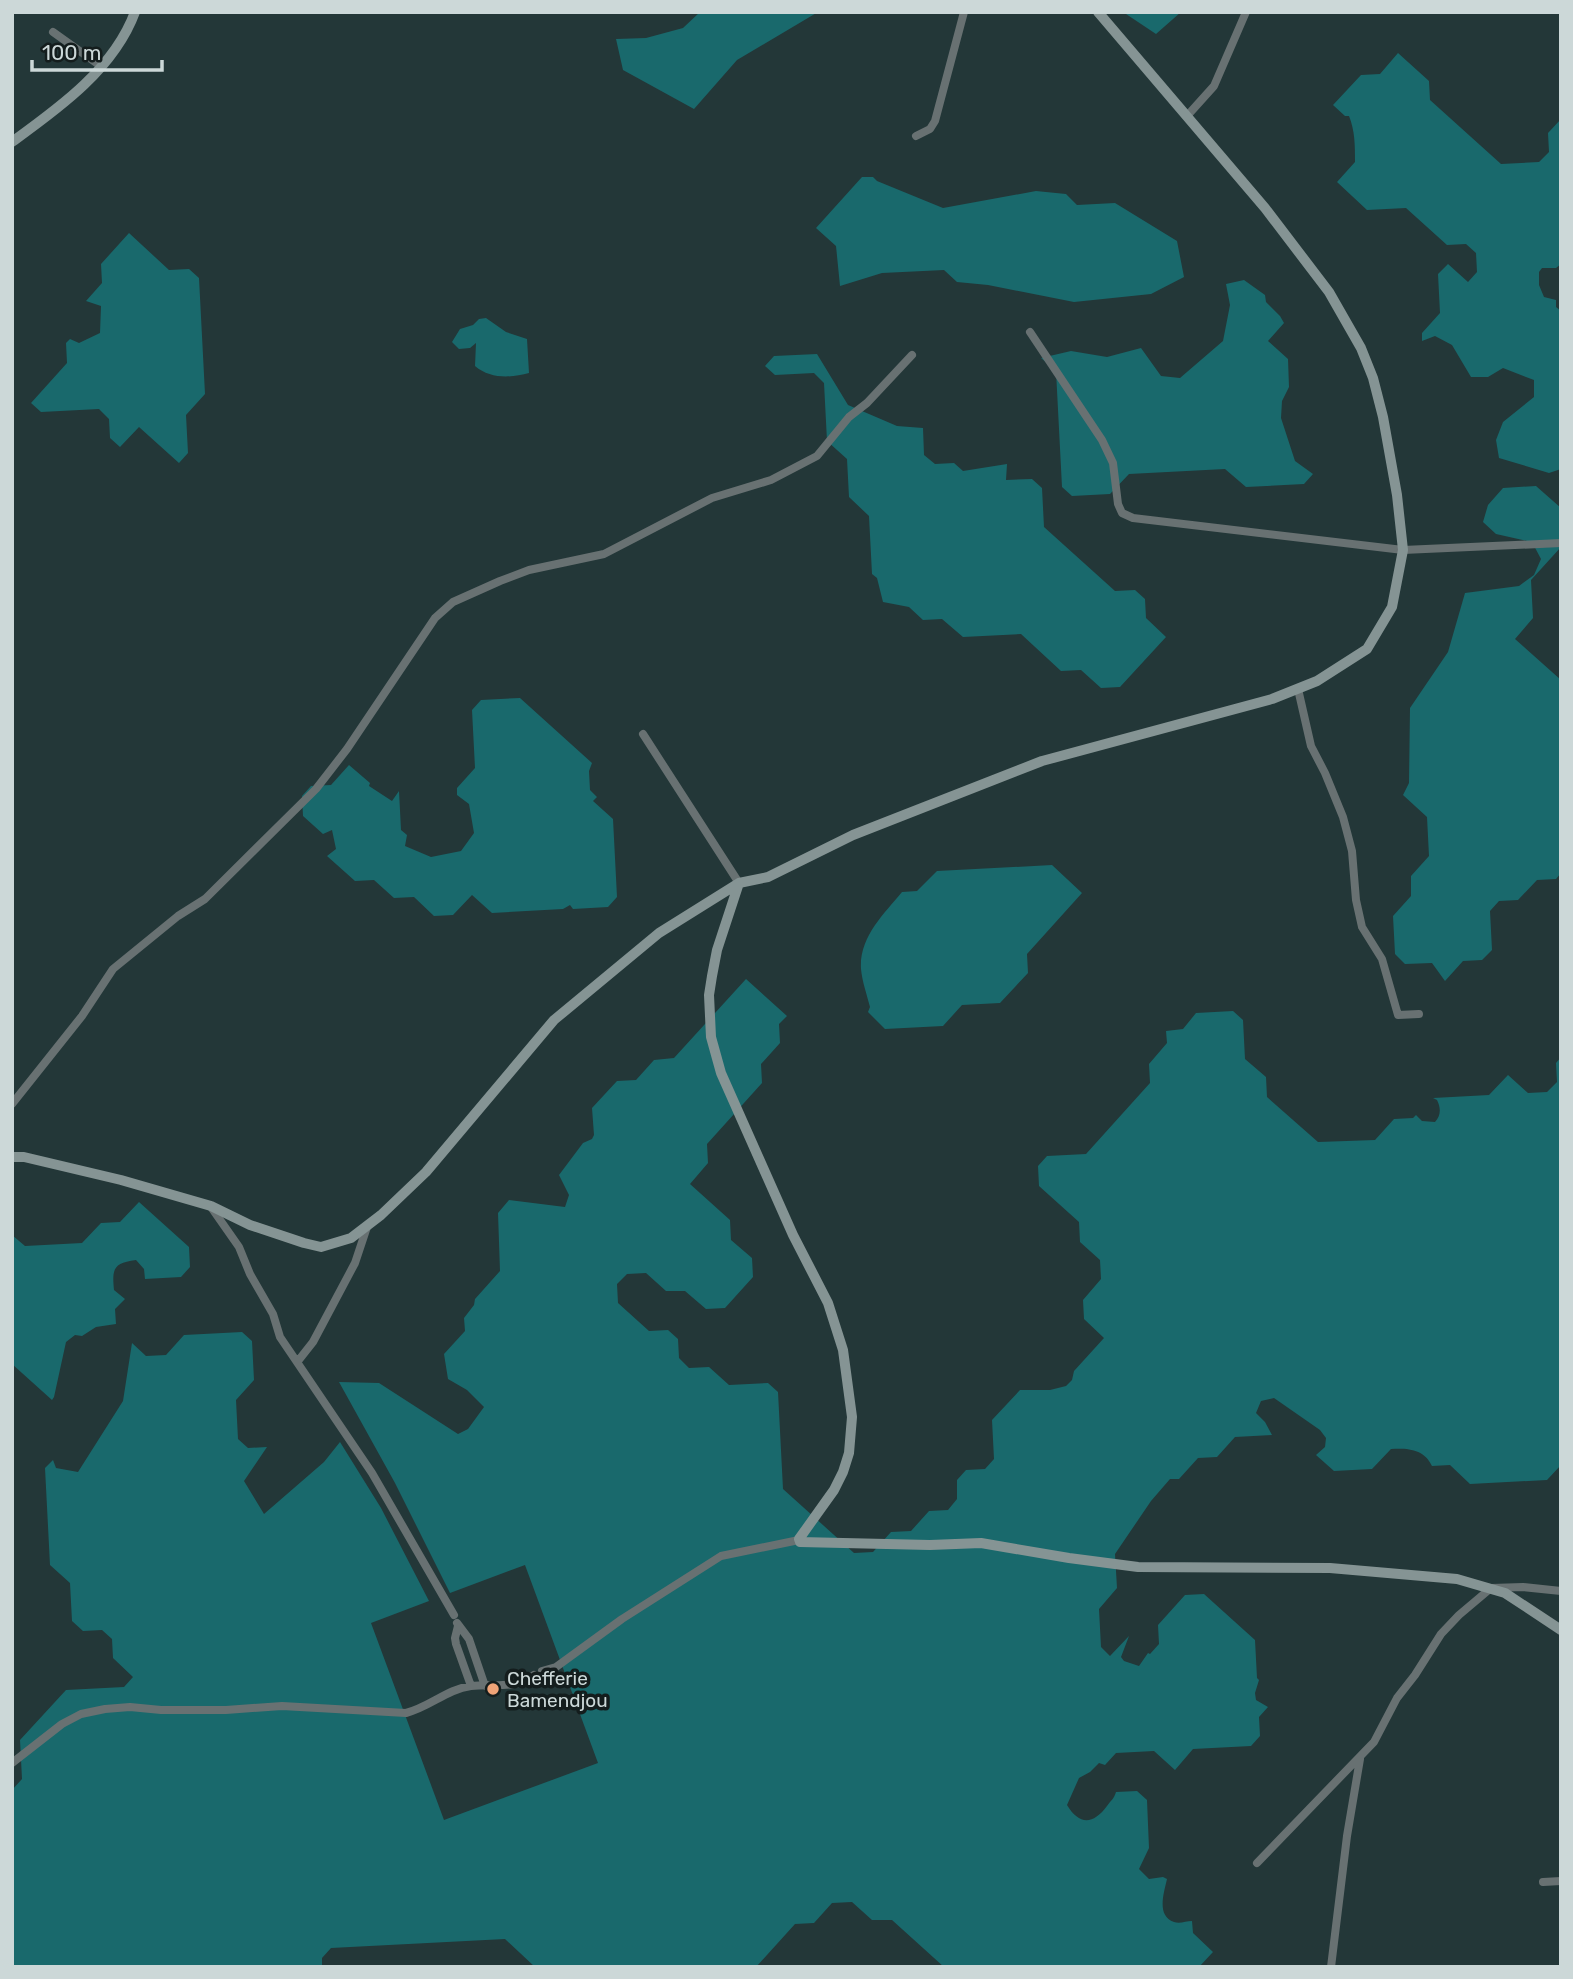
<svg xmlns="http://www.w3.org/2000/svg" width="1573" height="1979" font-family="Rubik,sans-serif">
<rect width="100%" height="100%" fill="#233738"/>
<path fill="#19696c" d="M 700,12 L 818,12 L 737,60 L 694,109 L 623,70 L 616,39 L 646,38 L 683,28 Z
M 1123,12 L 1181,12 L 1156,34 Z
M 1398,53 L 1429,81 L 1430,100 L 1501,164 L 1539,162 L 1549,152 L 1548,133 L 1561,119 L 1561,264 L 1556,268 L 1542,268 L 1539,272 L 1539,285 L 1544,297 L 1556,300 L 1556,307 L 1561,311 L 1561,469 L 1549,473 L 1499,458 L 1496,440 L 1503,422 L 1534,397 L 1534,380 L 1503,368 L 1488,377 L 1471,377 L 1452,345 L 1435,336 L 1422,341 L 1422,333 L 1440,313 L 1438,274 L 1448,264 L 1468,282 L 1477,272 L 1476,253 L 1466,244 L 1447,245 L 1406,208 L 1367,210 L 1337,182 L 1355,162 C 1355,145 1355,131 1349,116 L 1345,116 L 1333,105 L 1361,75 L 1380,74 Z
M 862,177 L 873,177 L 877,181 L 943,208 L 1036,191 L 1066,194 L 1077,205 L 1115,203 L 1177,241 L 1184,277 L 1151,294 L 1074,302 L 988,285 L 957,282 L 944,270 L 882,273 L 840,286 L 836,246 L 816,228 Z
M 129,233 L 169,270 L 189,269 L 199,278 L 205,394 L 186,415 L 188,453 L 179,463 L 139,427 L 120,447 L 110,438 L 109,419 L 99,409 L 41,412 L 31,403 L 67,363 L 66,343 L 70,339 L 79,343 L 100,333 L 101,306 L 86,301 L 102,283 L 101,264 Z
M 1244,280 L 1265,295 L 1266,302 L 1280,316 L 1284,323 L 1268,341 L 1288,359 L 1289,387 L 1282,401 L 1281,418 L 1295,461 L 1313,474 L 1304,484 L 1246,487 L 1225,469 L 1129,474 L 1110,494 L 1072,496 L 1062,487 L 1056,371 L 1041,358 L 1071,351 L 1107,357 L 1141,348 L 1161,376 L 1180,378 L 1223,341 L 1230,305 L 1226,284 Z
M 486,318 L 506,332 L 527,339 L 529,373 C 511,378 490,379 475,366 L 476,343 L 470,348 L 459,349 L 452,342 L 460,329 L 473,325 L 479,319 Z
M 817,354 L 848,405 L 897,426 L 923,428 L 924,455 L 935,464 L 954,463 L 963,471 L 1007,464 L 1006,480 L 1032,479 L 1042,488 L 1044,527 L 1115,591 L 1135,590 L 1145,599 L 1146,618 L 1166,637 L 1120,687 L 1101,688 L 1081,670 L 1061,671 L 1021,634 L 963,637 L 942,619 L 923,620 L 909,607 L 883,602 L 877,578 L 872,574 L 869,516 L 849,497 L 847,459 L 827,441 L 824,383 L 814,373 L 775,375 L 765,366 L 774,356 Z
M 1536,486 L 1561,508 L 1561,547 L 1531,580 L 1533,618 L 1515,639 L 1561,680 L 1561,873 L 1556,879 L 1537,880 L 1518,900 L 1499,901 L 1490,911 L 1492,950 L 1482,960 L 1463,961 L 1445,981 L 1432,963 L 1405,964 L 1395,954 L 1393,916 L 1411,896 L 1411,876 L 1429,856 L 1427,817 L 1403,795 L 1409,783 L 1410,708 L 1448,652 L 1465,593 L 1519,586 L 1534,575 L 1541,559 L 1532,542 L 1496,534 L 1483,522 L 1488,505 L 1503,488 Z
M 520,698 L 592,763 L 589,771 L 590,790 L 597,797 L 593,801 L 613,819 L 617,897 L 608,907 L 573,909 L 570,905 L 563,909 L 492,913 L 472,895 L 453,915 L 434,916 L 414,897 L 394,898 L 374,880 L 355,881 L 327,856 L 336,849 L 332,830 L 323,834 L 303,816 L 302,796 L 311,786 L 331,785 L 349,765 L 370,783 L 369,786 L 392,801 L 399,791 L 401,830 L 407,835 L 405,846 L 431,857 L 461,851 L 474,833 L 469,804 L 457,795 L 457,788 L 475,768 L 472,710 L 481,700 Z
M 1052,865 L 1082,893 L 1027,954 L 1028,973 L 1000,1003 L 962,1005 L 943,1026 L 885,1029 L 868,1012 L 870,1007 C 867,995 862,981 861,969 C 859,937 884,914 902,892 L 917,891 L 937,871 Z
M 746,979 L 787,1016 L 779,1024 L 780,1043 L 761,1064 L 762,1083 L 707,1144 L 708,1163 L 690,1184 L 730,1220 L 731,1240 L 752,1258 L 753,1277 L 725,1308 L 706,1309 L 685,1291 L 666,1291 L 646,1273 L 627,1274 L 617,1284 L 618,1303 L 649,1331 L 668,1330 L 678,1339 L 679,1358 L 689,1368 L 709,1367 L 729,1385 L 768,1383 L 778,1392 L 783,1489 L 854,1553 L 873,1552 L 891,1532 L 911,1531 L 929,1511 L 948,1510 L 957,1499 L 957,1480 L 966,1470 L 985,1469 L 994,1459 L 992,1420 L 1020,1390 L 1050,1390 L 1066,1386 L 1072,1380 L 1074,1371 L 1104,1338 L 1084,1319 L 1083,1300 L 1101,1279 L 1100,1260 L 1080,1242 L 1079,1222 L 1039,1186 L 1038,1166 L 1047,1156 L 1086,1154 L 1150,1083 L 1149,1064 L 1167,1043 L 1166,1031 L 1183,1029 L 1196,1013 L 1233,1011 L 1243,1020 L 1245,1059 L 1266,1077 L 1267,1097 L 1318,1142 L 1375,1140 L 1394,1119 L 1413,1118 L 1416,1115 L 1422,1121 L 1435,1122 C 1441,1116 1441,1108 1437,1100 L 1433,1098 L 1489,1095 L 1508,1075 L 1528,1093 L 1547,1092 L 1557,1082 L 1556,1063 L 1561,1057 L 1561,1465 L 1547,1480 L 1470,1484 L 1450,1465 L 1432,1466 C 1424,1449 1408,1448 1391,1449 L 1372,1469 L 1334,1471 L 1316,1455 L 1325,1447 L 1326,1438 L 1320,1430 L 1274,1398 L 1261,1401 L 1256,1413 L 1265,1422 L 1272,1435 L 1235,1437 L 1217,1457 L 1198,1458 L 1179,1479 L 1170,1479 L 1151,1501 L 1115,1554 L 1117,1588 L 1099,1609 L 1101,1647 L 1110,1656 L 1129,1636 L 1121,1657 L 1124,1661 L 1139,1666 L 1148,1653 L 1150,1654 L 1159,1644 L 1158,1625 L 1185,1595 L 1204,1594 L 1255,1640 L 1257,1678 L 1259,1680 L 1255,1693 L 1256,1700 L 1268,1707 L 1259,1717 L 1260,1736 L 1251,1746 L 1193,1749 L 1175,1770 L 1154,1751 L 1116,1753 L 1105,1765 L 1099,1763 L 1090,1772 L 1079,1778 L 1067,1805 C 1079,1825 1093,1825 1107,1806 C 1111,1800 1114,1799 1116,1792 L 1137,1791 L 1147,1800 L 1149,1848 L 1139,1869 L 1149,1879 L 1163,1877 L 1167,1879 C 1164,1893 1156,1916 1174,1922 C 1180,1924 1186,1921 1192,1921 L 1193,1933 L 1213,1952 L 1199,1967 L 944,1967 L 892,1920 L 872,1920 L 852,1902 L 832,1903 L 814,1923 L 795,1924 L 756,1967 L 535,1967 L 505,1939 L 331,1948 L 322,1958 L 322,1967 L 12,1967 L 12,1790 L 22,1779 L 20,1740 L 66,1690 L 124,1687 L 133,1677 L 113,1658 L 112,1639 L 102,1630 L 83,1631 L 72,1621 L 70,1583 L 50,1565 L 45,1468 L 53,1460 L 56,1468 L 78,1472 L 123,1401 L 132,1343 L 146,1356 L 166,1355 L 184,1335 L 242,1332 L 252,1341 L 254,1380 L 236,1400 L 238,1439 L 248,1448 L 267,1447 L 244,1481 L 264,1514 L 324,1462 L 340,1442 L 381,1508 L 429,1601 L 371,1623 L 444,1820 L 598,1763 L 525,1565 L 450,1593 L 395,1483 L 339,1382 L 379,1383 L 458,1434 L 468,1429 L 484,1407 L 467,1390 L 448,1379 L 444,1354 L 465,1331 L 464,1318 L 474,1305 L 475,1299 L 500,1271 L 498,1213 L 509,1200 L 565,1207 L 569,1195 L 559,1175 L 583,1143 L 592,1139 L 594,1135 L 592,1108 L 617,1081 L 636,1080 L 654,1060 L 674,1058 Z
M 139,1202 L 189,1247 L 190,1267 L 181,1277 L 145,1279 L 144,1269 L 136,1260 C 113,1263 112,1269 114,1290 L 125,1299 L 115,1309 L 116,1324 L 96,1327 L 82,1336 L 75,1335 L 66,1342 L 54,1397 L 52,1400 L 12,1364 L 12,1235 L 25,1246 L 82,1243 L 101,1223 L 120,1222 Z"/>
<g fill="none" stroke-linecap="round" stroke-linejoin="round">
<path stroke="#687172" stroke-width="8" d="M 53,32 L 102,67
M 1187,116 L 1214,86 L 1246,12
M 916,136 L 930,129 L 935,121 L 964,12
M 1030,332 L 1102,440 L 1113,463 L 1118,504 L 1122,513 L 1133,518 L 1403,550 L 1561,543
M 1298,689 L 1311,746 L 1325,773 L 1343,817 L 1352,851 L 1356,900 L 1362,927 L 1382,959 L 1398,1015 L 1419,1014
M 643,734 L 739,883
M 12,1104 L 82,1016 L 113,969 L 178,916 L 205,899 L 316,789 L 347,749 L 435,618 L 453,602 L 500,581 L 529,570 L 604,554 L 712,498 L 771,480 L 817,456 L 849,417 L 867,403 L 912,355
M 211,1207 L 239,1247 L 250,1274 L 273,1314 L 280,1337 L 372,1473 L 454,1615
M 298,1361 L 313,1342 L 355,1263 L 367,1227
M 457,1623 L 469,1639 L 485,1686
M 458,1626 L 455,1638 L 456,1644 L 471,1686
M 542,1671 L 556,1667 L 622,1619 L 721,1556 L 799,1540
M 12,1763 L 62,1724 L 81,1714 L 105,1709 L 130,1707 L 161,1710 L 226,1710 L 282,1706 L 406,1713 C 430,1707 447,1689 471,1686 C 494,1683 515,1690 534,1675
M 1257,1863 L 1374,1742 L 1397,1698 L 1415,1675 L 1441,1634 L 1459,1615 L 1491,1588 L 1523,1587 L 1561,1591
M 1543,1882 L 1561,1881
M 1331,1967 L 1347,1836 L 1360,1759"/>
<path stroke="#859494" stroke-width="10" d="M 12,142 C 59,108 114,69 135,12
M 739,883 L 717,950 L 712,976 L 709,995 L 711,1037 L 721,1073 L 793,1235 L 828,1303 L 843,1350 L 852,1417 L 849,1453 L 843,1472 L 834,1490 L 799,1539 L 800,1542 L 930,1545 L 981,1543 L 1069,1558 L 1138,1567 L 1330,1568 L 1457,1579 L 1505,1593 L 1561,1630
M 12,1157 L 24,1157 L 121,1180 L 211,1206 L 250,1225 L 304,1243 L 321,1247 L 351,1238 L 381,1215 L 426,1172 L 554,1020 L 659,933 L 739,883 L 768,877 L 853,835 L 1042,761 L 1272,699 L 1317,681 L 1367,649 L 1392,607 L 1403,550 L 1397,495 L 1383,417 L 1373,378 L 1361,348 L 1329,292 L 1265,208 L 1098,12"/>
</g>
<circle fill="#efa377" stroke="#141d1d" stroke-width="2.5" cx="493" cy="1689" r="7"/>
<g text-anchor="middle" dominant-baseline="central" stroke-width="7" stroke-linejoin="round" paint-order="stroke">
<g font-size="19" fill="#ccd8d8" stroke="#141d1d" text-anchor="start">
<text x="507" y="1678">Chefferie<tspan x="507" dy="22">Bamendjou</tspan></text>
</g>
</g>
<rect width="1573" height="1979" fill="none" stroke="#ccd8d8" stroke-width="28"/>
<path d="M32 60v10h130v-10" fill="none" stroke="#ccd8d8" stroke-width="3.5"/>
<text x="42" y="60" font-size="21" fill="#ccd8d8" stroke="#141d1d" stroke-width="5" paint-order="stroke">100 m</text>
</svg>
